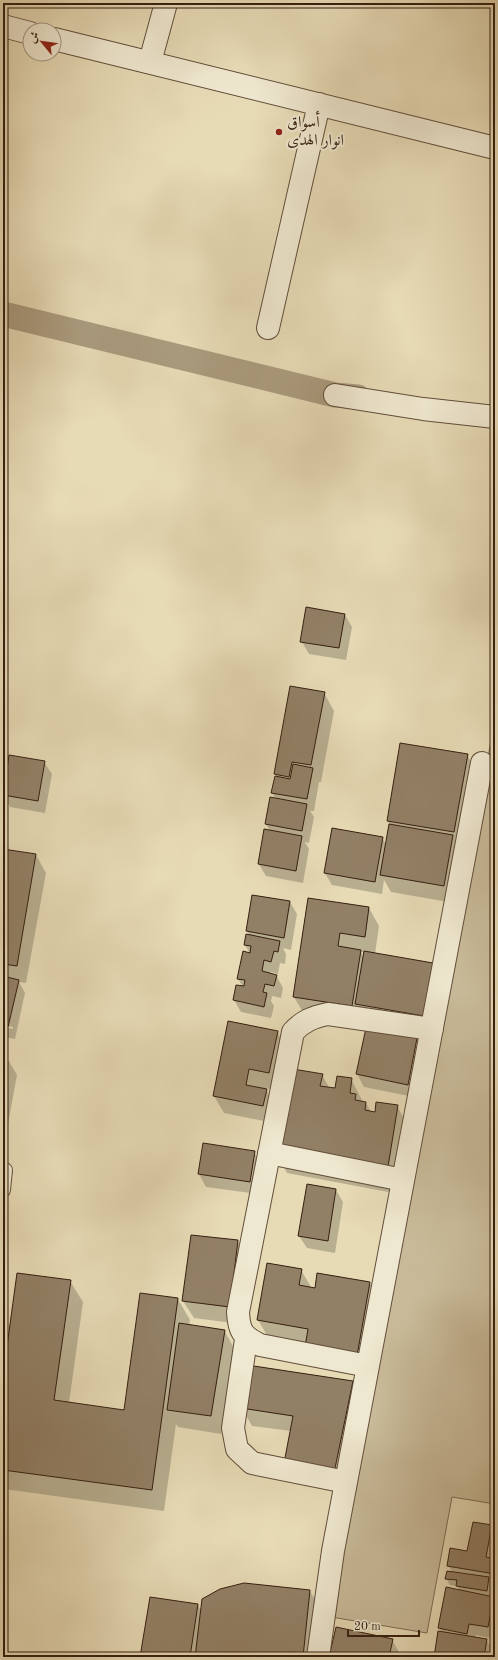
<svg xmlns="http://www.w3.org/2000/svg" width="498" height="1660" font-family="'Old Standard TT',Amiri,serif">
<rect width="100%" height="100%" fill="#e7dbb6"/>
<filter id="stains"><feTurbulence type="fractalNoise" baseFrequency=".005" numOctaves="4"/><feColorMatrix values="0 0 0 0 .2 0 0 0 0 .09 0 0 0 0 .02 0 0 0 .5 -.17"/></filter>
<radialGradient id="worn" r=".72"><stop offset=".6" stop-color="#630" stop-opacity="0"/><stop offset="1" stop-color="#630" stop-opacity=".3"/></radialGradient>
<path fill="#c9bb9a" stroke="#7f6c55" d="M 495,715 L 495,1504 L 452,1497 L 427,1633 L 331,1617 L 458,943 Z"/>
<path fill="#0003" fill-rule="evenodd" d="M 345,615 L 352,627 L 346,660 L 309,654 L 302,642 Z
M 324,693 L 334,711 L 321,782 L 319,782 L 314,811 L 310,811 L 314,817 L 309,843 L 305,842 L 309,849 L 303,883 L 266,876 L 259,864 L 270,831 L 266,824 L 276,799 L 272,793 L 277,777 L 275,774 Z
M 467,755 L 477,772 L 454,903 L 391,892 L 384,880 L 382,894 L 332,885 L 325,873 L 382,838 L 386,845 L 390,825 L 388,821 Z
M 44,762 L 52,774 L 45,813 L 10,807 L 3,795 Z
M 3,850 L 36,855 L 46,873 L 26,983 L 19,982 L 25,993 L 15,1039 L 3,1037 L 3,1027 L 13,1029 L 13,1027 L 3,1025 Z
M 309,899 L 369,908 L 379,926 L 375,954 L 433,964 L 434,1033 L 304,1014 L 294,997 ZM 361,952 L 365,953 L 364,958 Z
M 290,902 L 297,914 L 291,950 L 283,948 L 286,954 L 285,964 L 280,963 L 278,974 L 271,972 L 270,974 L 276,975 L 283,988 L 281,998 L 272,996 L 271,1001 L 274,1006 L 271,1018 L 241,1012 L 234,1000 L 243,987 L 238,979 L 250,954 L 245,945 L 250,936 L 247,931 Z
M 277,1032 L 287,1049 L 279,1090 L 265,1088 L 276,1107 L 273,1123 L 224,1113 L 214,1096 Z
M 417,1039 L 424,1052 L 414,1097 L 364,1087 L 357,1074 Z
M 3,1057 L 7,1058 L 17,1075 L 3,1151 Z
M 322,1075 L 330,1089 L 336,1090 L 351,1079 L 363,1102 L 366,1103 L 371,1112 L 375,1113 L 397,1106 L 409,1127 L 399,1194 L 287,1173 L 275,1151 Z
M 204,1144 L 254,1152 L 261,1164 L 257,1194 L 206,1187 L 199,1174 Z
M 336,1190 L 343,1202 L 335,1253 L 307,1248 L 299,1236 Z
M 238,1241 L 248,1259 L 240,1324 L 194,1318 L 183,1301 Z
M 301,1270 L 311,1287 L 315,1289 L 318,1274 L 370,1283 L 380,1301 L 367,1373 L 268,1337 L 258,1320 Z
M 70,1281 L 83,1302 L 69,1403 L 125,1411 L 178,1299 L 190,1320 L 189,1326 L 224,1330 L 234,1348 L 221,1434 L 178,1427 L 176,1424 L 164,1511 L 4,1489 L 3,1487 L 3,1384 Z
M 247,1366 L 353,1382 L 363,1399 L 344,1490 L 291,1431 L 252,1426 L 242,1408 Z
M 491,1526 L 495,1533 L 495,1585 L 492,1584 L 490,1597 L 494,1598 L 495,1600 L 495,1639 L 476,1635 L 475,1638 L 486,1640 L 494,1652 L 493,1657 L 435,1657 L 442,1633 L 439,1628 L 460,1591 L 457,1586 L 450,1585 L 446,1578 L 452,1572 L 448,1565 L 468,1553 Z
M 310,1591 L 322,1612 L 317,1657 L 141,1657 L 198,1605 L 201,1612 Z
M 392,1640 L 399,1652 L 398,1657 L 330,1657 Z"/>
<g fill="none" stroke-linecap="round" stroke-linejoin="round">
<path stroke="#aa9b7e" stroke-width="25" d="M 3,314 L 335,395 L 358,397"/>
</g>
<path fill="#928066" stroke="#351e10" d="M 306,607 L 345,614 L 339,648 L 300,642 Z
M 290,686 L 325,692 L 311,765 L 292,762 L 289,777 L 274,774 Z
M 400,743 L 468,754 L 454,832 L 387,821 Z
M 9,755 L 45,761 L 38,801 L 3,795 Z
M 293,764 L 313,768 L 307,799 L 271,793 L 275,776 L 290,779 Z
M 270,797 L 307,804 L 302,831 L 265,824 Z
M 389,824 L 453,835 L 444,886 L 380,875 Z
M 332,828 L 383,837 L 375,882 L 324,873 Z
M 264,829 L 302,836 L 296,871 L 258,864 Z
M 3,849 L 36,854 L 17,966 L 3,964 Z
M 252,895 L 290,901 L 284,938 L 246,931 Z
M 308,898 L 369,907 L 365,937 L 340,933 L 338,946 L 361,950 L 352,1006 L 293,997 Z
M 246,934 L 280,941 L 278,952 L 274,951 L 271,962 L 264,960 L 262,971 L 277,975 L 274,986 L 265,984 L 263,992 L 267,993 L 264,1007 L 233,1000 L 236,985 L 244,986 L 245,980 L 237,979 L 243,951 L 250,953 L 251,946 L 244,945 Z
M 364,951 L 433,963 L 424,1016 L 355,1004 Z
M 3,976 L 19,980 L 8,1027 L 3,1026 Z
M 228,1021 L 278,1031 L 269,1073 L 249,1069 L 246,1085 L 267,1089 L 263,1106 L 213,1096 Z
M 366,1028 L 417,1038 L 408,1085 L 356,1074 Z
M 3,1056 L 7,1057 L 3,1080 Z
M 293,1069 L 323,1074 L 320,1086 L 335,1088 L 337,1076 L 352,1078 L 350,1093 L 356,1094 L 355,1100 L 366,1102 L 365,1110 L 375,1112 L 376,1102 L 398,1105 L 387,1173 L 274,1151 Z
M 203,1143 L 255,1151 L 250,1182 L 198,1174 Z
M 307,1184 L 336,1189 L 328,1241 L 298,1236 Z
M 191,1235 L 238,1240 L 230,1307 L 182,1301 Z
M 267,1263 L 302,1269 L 299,1285 L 315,1288 L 317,1273 L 370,1282 L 357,1356 L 305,1347 L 308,1329 L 257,1320 Z
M 17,1273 L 71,1280 L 54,1400 L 124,1410 L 140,1293 L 178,1298 L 152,1490 L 3,1470 L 3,1376 Z
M 179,1323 L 225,1330 L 211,1416 L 167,1410 Z
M 247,1365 L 353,1381 L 334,1473 L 284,1463 L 293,1416 L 241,1408 Z
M 473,1522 L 492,1525 L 486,1557 L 495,1559 L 495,1574 L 447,1566 L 450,1548 L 467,1551 Z
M 447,1571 L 489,1577 L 487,1591 L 456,1586 L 457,1580 L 445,1579 Z
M 244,1583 L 310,1590 L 303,1657 L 195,1657 L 202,1599 L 220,1589 Z
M 446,1587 L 494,1597 L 488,1627 L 469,1624 L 467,1634 L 438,1628 Z
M 150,1597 L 198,1604 L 190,1657 L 140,1657 Z
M 336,1627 L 393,1639 L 389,1657 L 329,1657 Z
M 438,1631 L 487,1639 L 484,1657 L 434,1657 Z"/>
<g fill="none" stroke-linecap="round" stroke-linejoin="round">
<defs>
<path id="lane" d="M 3,1190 L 5,1170"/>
<path id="street" d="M 3,26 L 30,33
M 54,39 L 495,148
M 150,62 L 166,3
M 268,328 L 319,104
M 335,395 L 423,409 L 495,417
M 269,1153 L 403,1180
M 246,1339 L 233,1428 L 237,1449 L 252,1463 L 346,1482
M 368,1366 L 260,1345 C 242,1336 239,1331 238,1312 L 293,1032 C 303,1021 313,1017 328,1014 L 432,1029
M 318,1657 L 333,1551 L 482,763"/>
</defs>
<use href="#lane" stroke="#624d3a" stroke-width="16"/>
<use href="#street" stroke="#624d3a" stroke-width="24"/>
<use href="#lane" stroke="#efe8d0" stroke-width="14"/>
<use href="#street" stroke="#efe8d0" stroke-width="22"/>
</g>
<circle fill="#8f2418" stroke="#efe8d0" stroke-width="1.5" cx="279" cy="132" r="4"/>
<g text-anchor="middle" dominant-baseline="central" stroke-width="4" stroke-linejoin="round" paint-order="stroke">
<g font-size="16" fill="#351e10" stroke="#efe8d0" text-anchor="start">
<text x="287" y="123">أسواق<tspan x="287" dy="18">انوار الهدى</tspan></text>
</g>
</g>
<rect width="498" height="1660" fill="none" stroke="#e7dbb6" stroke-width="16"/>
<rect x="4" y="4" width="490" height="1652" fill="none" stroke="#351e10" stroke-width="2"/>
<rect x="8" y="8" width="482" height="1644" fill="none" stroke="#351e10"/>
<g transform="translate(42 42) rotate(299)"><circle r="19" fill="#efe8d0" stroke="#a59783"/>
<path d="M0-3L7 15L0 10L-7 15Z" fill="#8f2418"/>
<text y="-6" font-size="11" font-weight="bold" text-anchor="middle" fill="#351e10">ش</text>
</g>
<path d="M348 1630v6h71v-6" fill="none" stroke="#351e10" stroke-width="2"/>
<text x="354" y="1630" font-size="12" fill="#351e10" stroke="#efe8d0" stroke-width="3" paint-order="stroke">20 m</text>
<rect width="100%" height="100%" filter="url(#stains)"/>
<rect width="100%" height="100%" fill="url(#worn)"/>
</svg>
